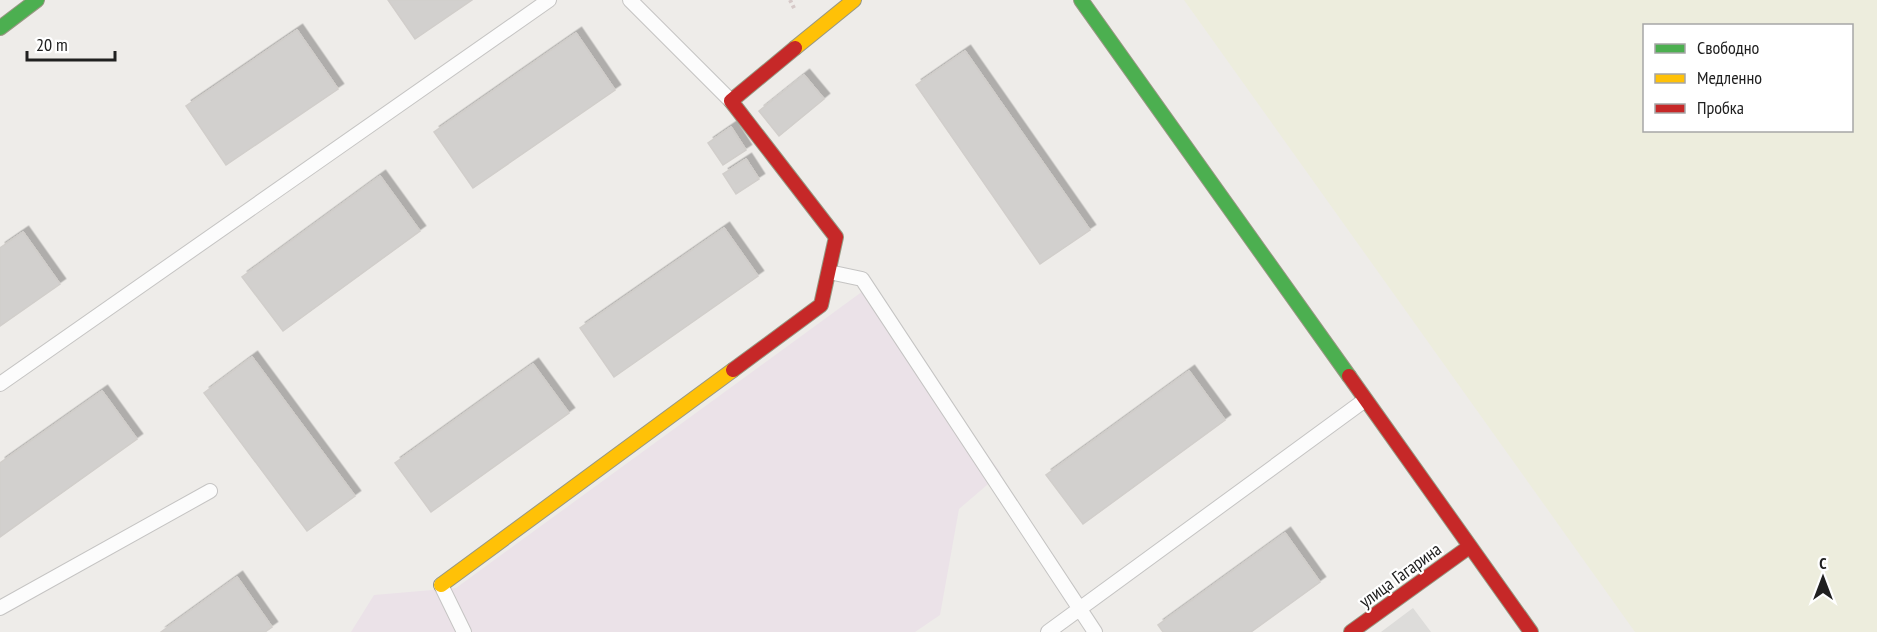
<svg xmlns="http://www.w3.org/2000/svg" width="1877" height="632" font-family="'PT Sans Narrow',sans-serif">
<defs>
<filter id="shadow"><feDropShadow dx="5.5" dy="-5.5" stdDeviation="0" flood-color="#0004"/></filter>
</defs>
<rect width="100%" height="100%" fill="#eeece9"/>
<path fill="#dddcda" d="M 1413,608 L 1431,632 L 1381,632 Z"/>
<path fill="#ebe2e8" d="M 863,291 L 1001,473 L 959,509 L 940,615 L 915,632 L 351,632 L 374,595 L 456,588 Z"/>
<path fill="#ededdd" fill-rule="evenodd" d="M 1184,0 L 1877,0 L 1877,632 L 1635,632 ZM 1644,26 L 1852,26 L 1852,130 L 1644,130 Z"/>
<path fill="#d2d0ce" stroke="#d1cecb" stroke-width="1.5" filter="url(#shadow)" d="M 388,0 L 472,0 L 415,39 Z
M 297,30 L 338,89 L 226,165 L 186,106 Z
M 576,33 L 615,90 L 473,188 L 434,132 Z
M 965,51 L 1090,230 L 1040,264 L 916,85 Z
M 804,75 L 824,99 L 779,136 L 759,111 Z
M 731,127 L 746,150 L 723,165 L 708,143 Z
M 746,159 L 759,179 L 736,194 L 723,174 Z
M 380,176 L 420,231 L 283,331 L 242,277 Z
M 724,228 L 758,276 L 614,377 L 580,328 Z
M 23,232 L 60,284 L 0,326 L 0,248 Z
M 252,357 L 355,496 L 307,531 L 204,393 Z
M 533,364 L 569,413 L 431,512 L 395,463 Z
M 1189,371 L 1225,420 L 1083,524 L 1046,475 Z
M 102,391 L 137,439 L 0,537 L 0,463 Z
M 1285,533 L 1320,582 L 1251,632 L 1163,632 L 1158,625 Z
M 237,577 L 272,627 L 265,632 L 161,632 Z"/>
<g fill="none" stroke-linecap="round" stroke-linejoin="round">
<defs>
<path id="lane" d="M 630,0 L 731,101
M 829,272 L 862,279 L 1095,632
M 0,384 L 549,0
M 441,585 L 464,632
M 0,608 L 210,491
M 1048,632 L 1365,400"/>
<path id="fast" d="M 1081,0 L 1349,376
M 0,28 L 37,0"/>
<path id="slow" d="M 795,48 L 854,0
M 441,585 L 733,370"/>
<path id="jam" d="M 733,370 L 821,305 L 836,237 L 731,101 L 795,48
M 1349,376 L 1531,632
M 1351,632 L 1469,547"/>
</defs>
<use href="#lane" stroke="#c5c4c3" stroke-width="16"/>
<use href="#fast" stroke="#979782" stroke-width="16"/>
<use href="#slow" stroke="#979782" stroke-width="16"/>
<use href="#jam" stroke="#979782" stroke-width="16"/>
<path stroke="#d6c9c8" stroke-width="4" stroke-dasharray="3 3" stroke-linecap="butt" d="M 790,0 L 795,10"/>
<use href="#lane" stroke="#fcfcfc" stroke-width="14"/>
<use href="#fast" stroke="#4caf50" stroke-width="14"/>
<use href="#slow" stroke="#ffc107" stroke-width="14"/>
<use href="#jam" stroke="#c62828" stroke-width="14"/>
</g>
<g text-anchor="middle" dominant-baseline="central" stroke-width="4.5" stroke-linejoin="round" paint-order="stroke">
<g font-size="18" fill="#202020" stroke="#fff">
<text transform="translate(1400 575) rotate(-36)">улица Гагарина</text>
</g>
</g>
<rect x="1643" y="24" width="210" height="108" fill="#ffffff" stroke="#a6a6a6" stroke-width="1.5"/>
<rect x="1655" y="44" width="30" height="9" fill="#4caf50" stroke="#a6a6a6" stroke-width="1.5"/>
<text x="1697" y="54" font-size="18" fill="#202020">Свободно</text>
<rect x="1655" y="74" width="30" height="9" fill="#ffc107" stroke="#a6a6a6" stroke-width="1.5"/>
<text x="1697" y="84" font-size="18" fill="#202020">Медленно</text>
<rect x="1655" y="104" width="30" height="9" fill="#c62828" stroke="#a6a6a6" stroke-width="1.5"/>
<text x="1697" y="114" font-size="18" fill="#202020">Пробка</text>
<g transform="translate(1823 578)" stroke="#ffffff" stroke-width="4.5" paint-order="stroke">
<path d="M0-4.5L10 22L0 15L-10 22Z" fill="#202020"/>
<text y="-9" font-size="16" font-weight="bold" text-anchor="middle" fill="#202020">С</text>
</g>
<path d="M27 51v9h88v-9" fill="none" stroke="#202020" stroke-width="3"/>
<text x="36" y="51" font-size="18" fill="#202020" stroke="#ffffff" stroke-width="4.5" paint-order="stroke">20 m</text>
</svg>
